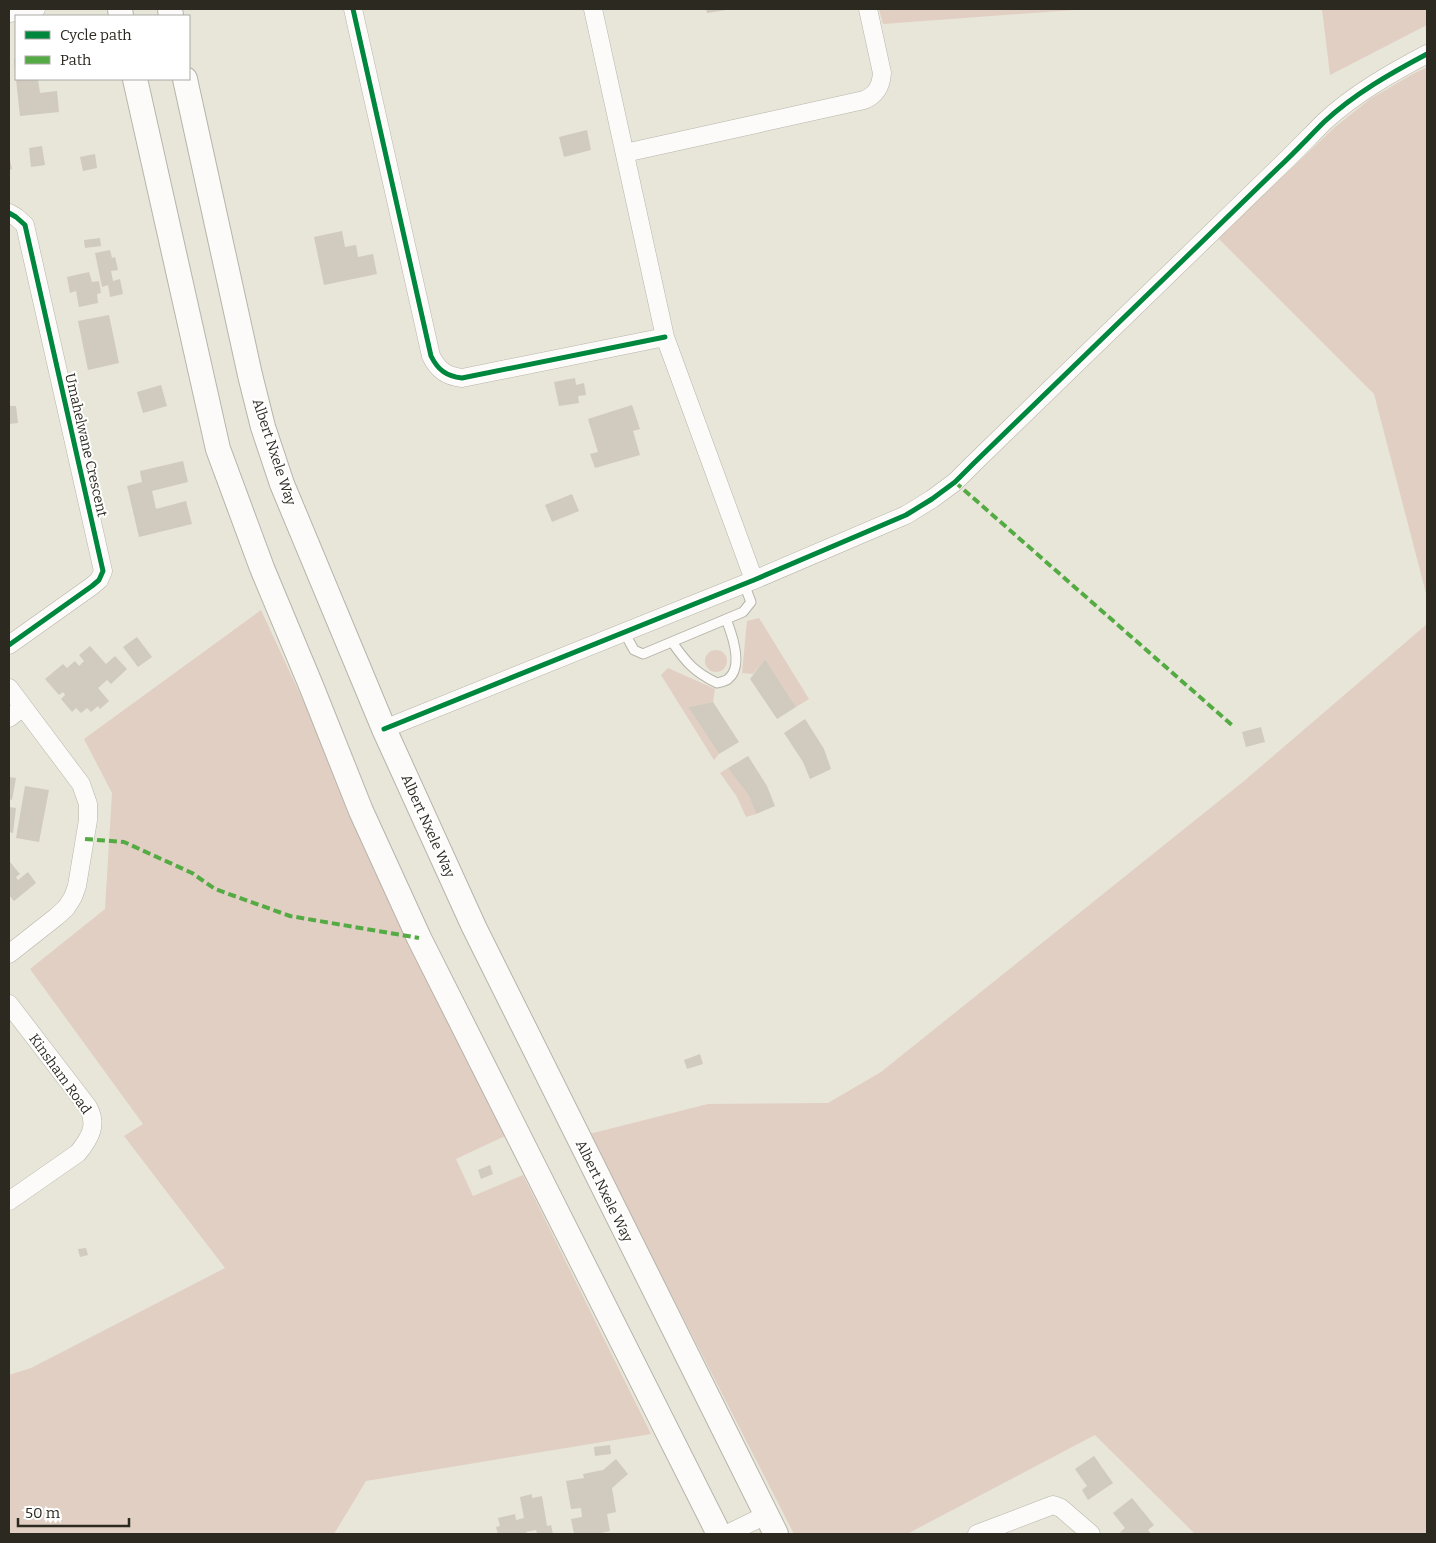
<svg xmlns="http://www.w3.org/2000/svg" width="1436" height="1543" font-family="Bitter,serif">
<rect width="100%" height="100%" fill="#e8e6d8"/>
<path fill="#e1cfc3" d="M 879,9 L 1088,9 L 883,24 Z
M 1322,9 L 1427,9 L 1427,25 L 1330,75 Z
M 1427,67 L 1427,597 L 1374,394 L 1218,238 L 1335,127 L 1370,99 L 1411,75 Z
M 261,610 L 505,1136 L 456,1159 L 473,1196 L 523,1175 L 651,1434 L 366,1481 L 334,1534 L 9,1534 L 9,1375 L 31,1368 L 225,1268 L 124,1136 L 143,1124 L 30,969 L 105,909 L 112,793 L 84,739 Z
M 759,618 L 809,699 L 796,707 L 765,659 L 753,674 L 742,673 L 747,621 Z
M 1427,624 L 1427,1534 L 1195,1534 L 1095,1435 L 907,1534 L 794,1534 L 589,1134 L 708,1104 L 828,1103 L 881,1072 L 1244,781 Z
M705 661a11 11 0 1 1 22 0a11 11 0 1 1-22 0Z
M 668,668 L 715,689 L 713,702 L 688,707 L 719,754 L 714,760 L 661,675 Z
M 728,768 L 749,796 L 756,814 L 746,817 L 737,797 L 720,773 Z"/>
<path fill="#d1cabe" d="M 706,9 L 726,9 L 726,10 L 707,13 Z
M 14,59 L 16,59 L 16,72 L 15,72 Z
M 16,79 L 38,79 L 40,93 L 57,91 L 59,112 L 20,116 Z
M 587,130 L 591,150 L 564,157 L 559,137 Z
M 42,146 L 45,165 L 31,167 L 29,148 Z
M 95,154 L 97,168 L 83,171 L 80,157 Z
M 9,156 L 12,169 L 9,170 Z
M 342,231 L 345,247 L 356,245 L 358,257 L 373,254 L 377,274 L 324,285 L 314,237 Z
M 100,238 L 101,246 L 85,248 L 84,240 Z
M 110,250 L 112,258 L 115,257 L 118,270 L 111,271 L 113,281 L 120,279 L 123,294 L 110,297 L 108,285 L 102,287 L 95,253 Z
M 89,272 L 92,282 L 99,281 L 101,293 L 97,294 L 98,303 L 79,307 L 76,291 L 70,293 L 67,277 Z
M 109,315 L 119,363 L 88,370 L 78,321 Z
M 575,378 L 576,385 L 584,383 L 586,395 L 578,396 L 579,403 L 559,406 L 554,382 Z
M 161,385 L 167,406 L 143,413 L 137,392 Z
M 632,405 L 640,429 L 633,431 L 640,455 L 595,468 L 590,454 L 598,452 L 588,419 Z
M 9,406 L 16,406 L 18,423 L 9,424 Z
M 183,461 L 188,482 L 152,491 L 156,509 L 186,501 L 192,524 L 139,537 L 127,486 L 142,482 L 140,471 Z
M 572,494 L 579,511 L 552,522 L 545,505 Z
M 137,637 L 152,657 L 138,667 L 123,647 Z
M 90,646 L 106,664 L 115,656 L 127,669 L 111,684 L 107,680 L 98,688 L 109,701 L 100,709 L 98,706 L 91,712 L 87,708 L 81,713 L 76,708 L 72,712 L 61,699 L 65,695 L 63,692 L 59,695 L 45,679 L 63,664 L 67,668 L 75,661 L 79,666 L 84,661 L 79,655 Z
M 765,659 L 796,707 L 777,719 L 750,679 Z
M 713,702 L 739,742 L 719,754 L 688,707 Z
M 805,719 L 824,749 L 831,769 L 810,779 L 803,762 L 784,733 Z
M 1261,727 L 1265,742 L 1246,747 L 1242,732 Z
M 748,756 L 767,786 L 775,806 L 756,814 L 749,796 L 728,768 Z
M 9,777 L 16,778 L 12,800 L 9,799 Z
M 25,786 L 49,790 L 39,842 L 16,838 Z
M 9,807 L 16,808 L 13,833 L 9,832 Z
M 9,862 L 10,862 L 20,874 L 16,877 L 18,880 L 28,872 L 36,883 L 14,901 L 9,895 Z
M 700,1054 L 703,1064 L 687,1069 L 684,1060 Z
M 490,1165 L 493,1174 L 481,1179 L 478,1170 Z
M 86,1248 L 88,1255 L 80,1257 L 78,1249 Z
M 610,1445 L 611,1454 L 595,1456 L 594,1447 Z
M 1094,1456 L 1113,1483 L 1088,1500 L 1082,1490 L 1087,1486 L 1075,1469 Z
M 616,1459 L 628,1474 L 612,1488 L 616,1512 L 607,1514 L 610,1531 L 596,1534 L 574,1534 L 571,1519 L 582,1517 L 581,1508 L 571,1509 L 566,1481 L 584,1478 L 583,1474 L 603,1470 Z
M 532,1494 L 532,1498 L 542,1496 L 547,1526 L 551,1525 L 553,1534 L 537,1534 L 536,1530 L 526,1532 L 527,1534 L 498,1534 L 496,1527 L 500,1526 L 498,1518 L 515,1514 L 516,1520 L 524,1518 L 520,1497 Z
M 1132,1498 L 1154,1525 L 1148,1530 L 1151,1534 L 1122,1534 L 1120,1532 L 1125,1528 L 1113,1513 Z"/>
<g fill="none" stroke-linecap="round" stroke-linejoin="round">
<defs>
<path id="lane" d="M 624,632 L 634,650 L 643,654 L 743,612 L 751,602 L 744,584
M 672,642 C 686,662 694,672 717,683 C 721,682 726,681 728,679 C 744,667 732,634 726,619"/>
<path id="street" d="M 353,9 L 431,356 C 438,370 446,376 462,378 L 665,337
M 593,9 L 665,337 L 754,580
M 9,13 L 36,9
M 625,153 L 864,100 C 876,95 881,87 882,73 L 868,9
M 9,213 L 16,217 L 25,225 L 103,571 L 99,580 L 92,586 L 9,645
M 9,688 L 81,784 L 88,804 L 88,820 L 77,886 L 73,897 L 66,908 L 56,917 L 9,954
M 9,718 L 23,707
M 384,729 L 754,580 L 906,515 L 932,499 L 955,482 L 974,463 L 1278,168 C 1294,153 1309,137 1324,122 C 1354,94 1391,73 1427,54
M 9,1004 L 88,1107 C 98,1125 90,1138 78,1153 L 9,1201
M 727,1534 L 766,1515
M 977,1534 L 1053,1505 L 1061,1508 L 1091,1534"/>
<path id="secondary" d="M 120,9 L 121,16
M 170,9 L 171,16
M 135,79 L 218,449 L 262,568 L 312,688 L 361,811 L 419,938 L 719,1534
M 185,79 L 250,375 L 263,427 L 282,484 L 384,729 L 474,927 L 776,1534"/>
</defs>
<use href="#lane" stroke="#b6b4aa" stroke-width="11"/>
<use href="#street" stroke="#b6b4aa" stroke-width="19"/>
<use href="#secondary" stroke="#b6b4aa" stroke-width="26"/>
<use href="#lane" stroke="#fcfbf9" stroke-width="9"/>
<use href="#street" stroke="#fcfbf9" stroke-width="18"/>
<use href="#secondary" stroke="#fcfbf9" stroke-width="24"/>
<path stroke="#54ab43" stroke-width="4" stroke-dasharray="8 4" stroke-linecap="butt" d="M 955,482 L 1233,726
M 85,839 L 124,842 L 192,873 L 215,889 L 290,916 L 419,938"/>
<defs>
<path id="cycleway" d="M 353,9 L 431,356 C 438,370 446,376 462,378 L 665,337
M 9,213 L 16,217 L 25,225 L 103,571 L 99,580 L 92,586 L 9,645
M 384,729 L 754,580 L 906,515 L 932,499 L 955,482 L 974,463 L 1278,168 C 1294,153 1309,137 1324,122 C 1354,94 1391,73 1427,54"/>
</defs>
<use href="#cycleway" stroke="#fff" stroke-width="8"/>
<use href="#cycleway" stroke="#00873e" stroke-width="5"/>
</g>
<g text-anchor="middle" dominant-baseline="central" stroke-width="4" stroke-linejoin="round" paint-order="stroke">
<g font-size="14" fill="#2b2920" stroke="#fff">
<text transform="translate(86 445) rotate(77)">Umahelwane Crescent</text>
<text transform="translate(274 452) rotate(72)">Albert Nxele Way</text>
<text transform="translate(428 826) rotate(66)">Albert Nxele Way</text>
<text transform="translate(60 1074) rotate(54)">Kinsham Road</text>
<text transform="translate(604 1191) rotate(64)">Albert Nxele Way</text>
</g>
</g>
<rect width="1436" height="1543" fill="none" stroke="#2b2920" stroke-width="20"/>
<rect x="15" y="15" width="175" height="65" fill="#ffffff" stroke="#aaa9a6"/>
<rect x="25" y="31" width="25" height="8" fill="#00873e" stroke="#aaa9a6"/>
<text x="60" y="40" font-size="15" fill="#2b2920">Cycle path</text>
<rect x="25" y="56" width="25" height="8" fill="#54ab43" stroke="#aaa9a6"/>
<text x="60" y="65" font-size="15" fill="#2b2920">Path</text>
<path d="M18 1518v8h111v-8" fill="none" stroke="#2b2920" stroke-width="2.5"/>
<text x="25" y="1518" font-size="15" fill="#2b2920" stroke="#ffffff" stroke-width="4" paint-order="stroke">50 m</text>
</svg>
